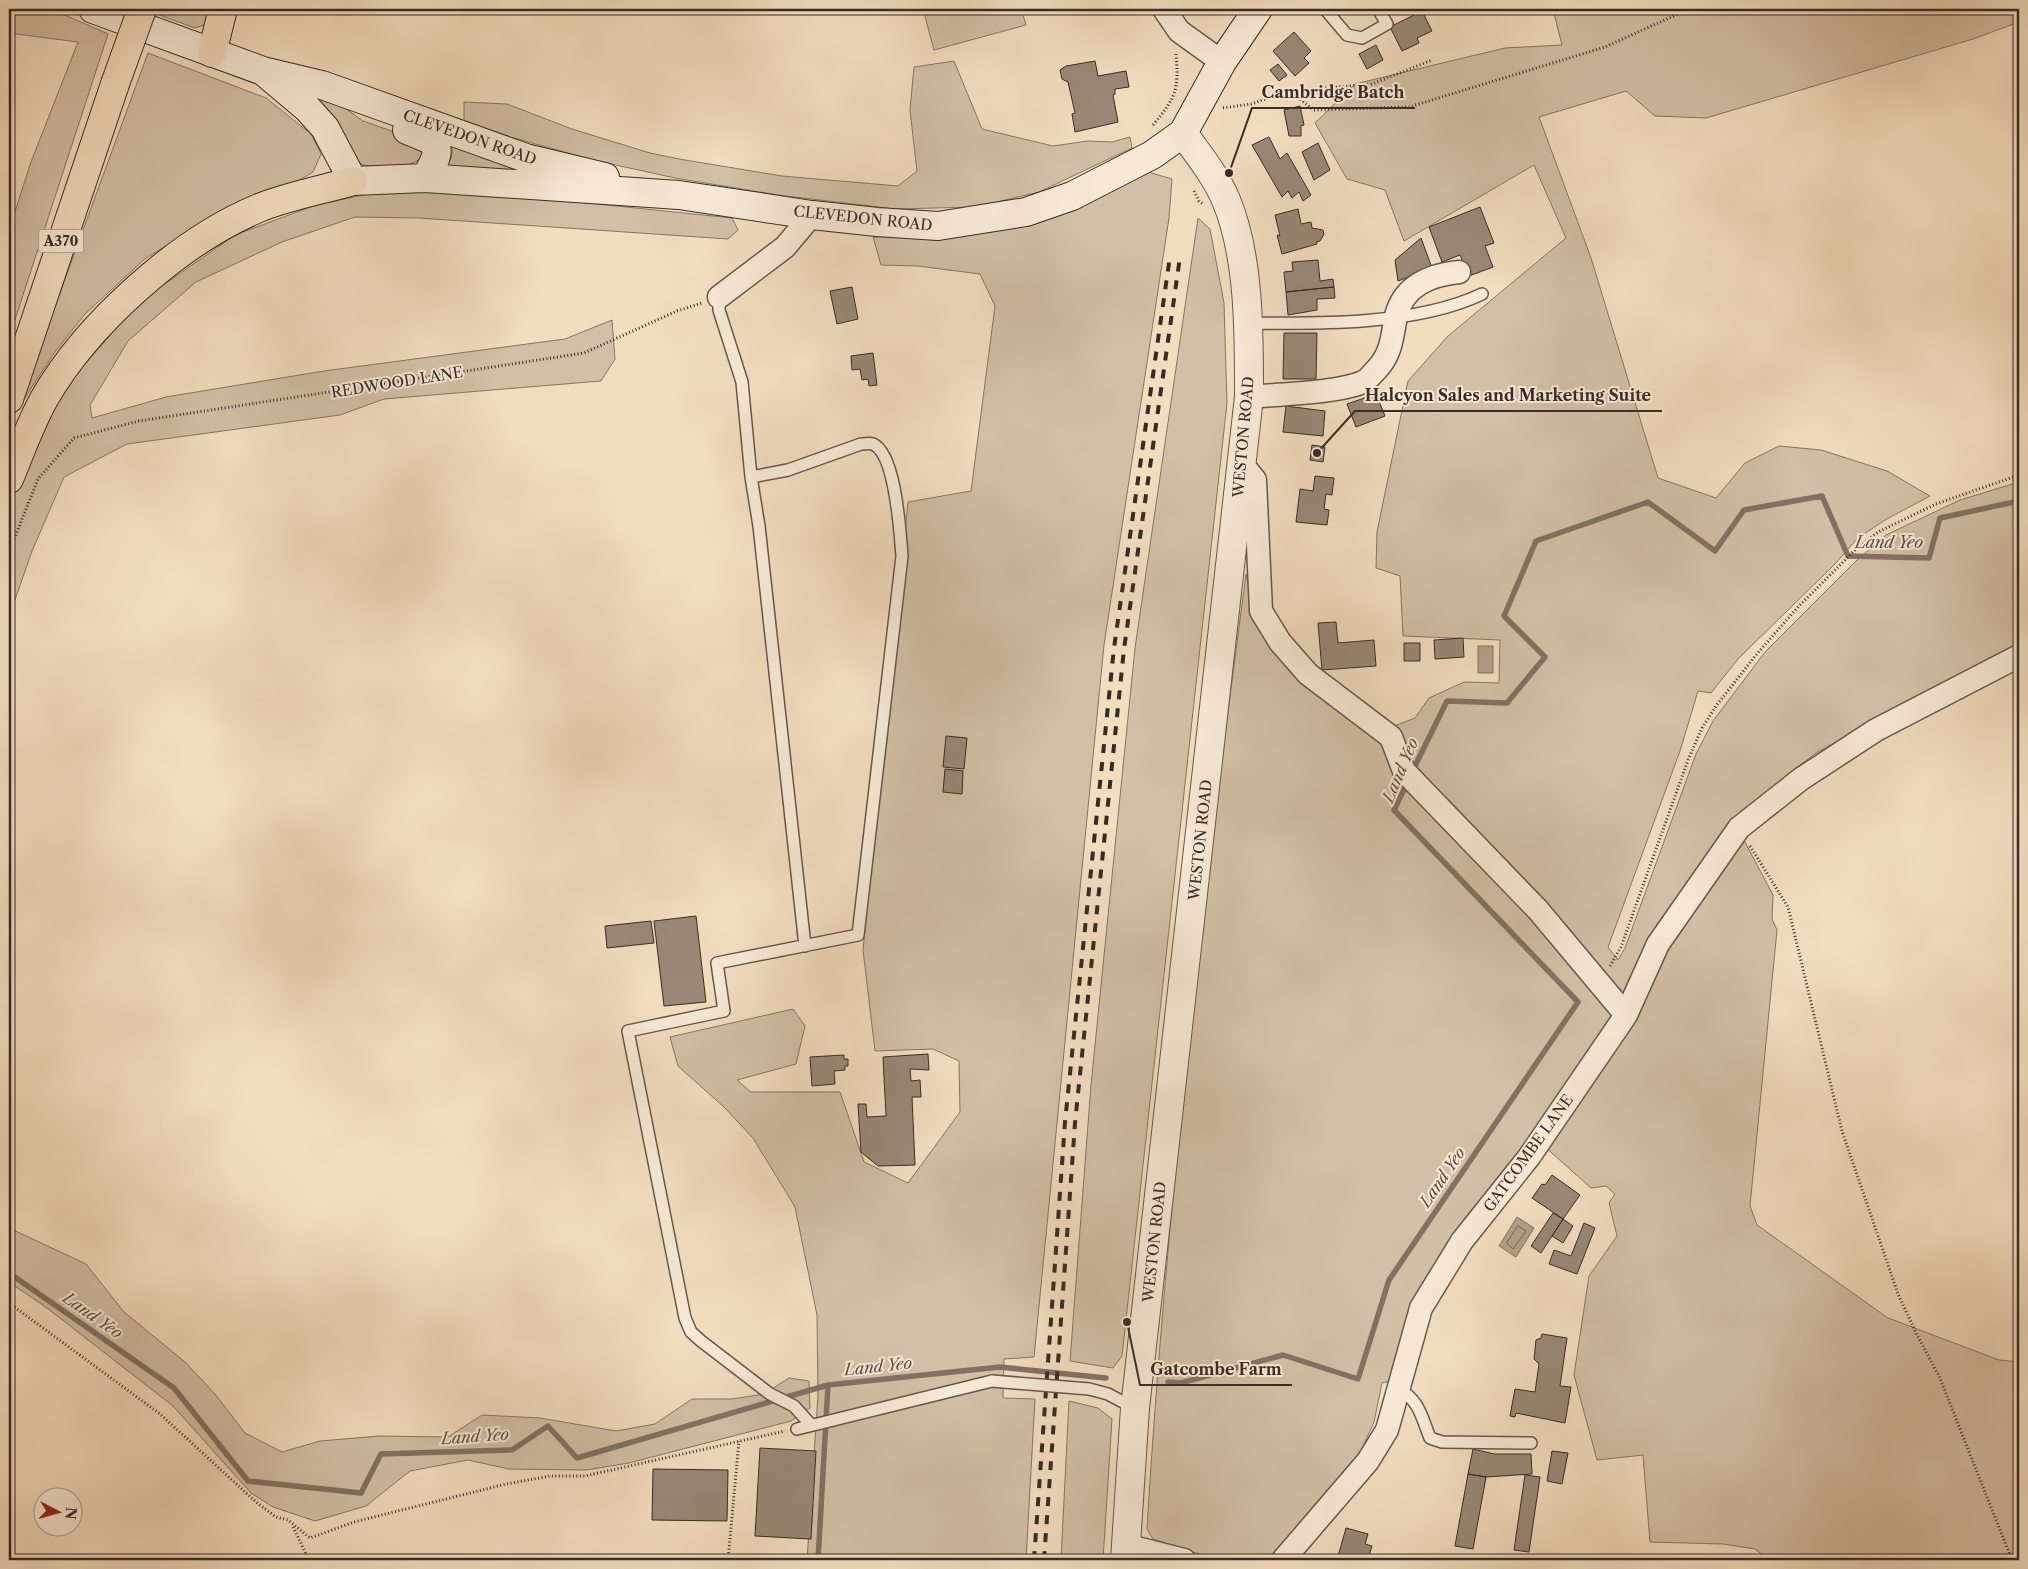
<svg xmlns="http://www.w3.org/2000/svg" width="2028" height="1569" font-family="'Libre Caslon Text',serif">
<rect width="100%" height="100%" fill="#f2ddbf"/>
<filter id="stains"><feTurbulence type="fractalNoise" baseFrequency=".004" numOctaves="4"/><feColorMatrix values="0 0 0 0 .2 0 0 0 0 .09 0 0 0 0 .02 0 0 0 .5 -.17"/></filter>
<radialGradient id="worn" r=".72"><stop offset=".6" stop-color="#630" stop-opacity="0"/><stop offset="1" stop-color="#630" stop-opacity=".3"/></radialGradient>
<path fill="#d2bfa5" stroke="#857566" d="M 9,9 L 51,9 L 108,34 L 9,338 L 9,230 L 31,162 L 78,42 L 9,33 Z
M 158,9 L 210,9 L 204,25 L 195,28 L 157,14 Z
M 923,9 L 1021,9 L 1026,25 L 934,50 Z
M 1553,9 L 2019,9 L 2019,22 L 1973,39 L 1706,118 L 1655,116 L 1626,91 L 1539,117 L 1591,258 L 1658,478 L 1716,498 L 1745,463 L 1779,446 L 1821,450 L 1887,471 L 1930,496 L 1885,520 L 1858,538 L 1834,565 L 1738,659 L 1711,693 L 1698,691 L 1680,751 L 1608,947 L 1618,960 L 1625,948 L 1696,754 L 1713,721 L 1765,652 L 1856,561 L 1886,535 L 1960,500 L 2019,482 L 2019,649 L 1907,702 L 1816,753 L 1788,774 L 1767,799 L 1736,825 L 1773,895 L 1772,919 L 1777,930 L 1750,1206 L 1757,1225 L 1888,1318 L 1999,1360 L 2019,1362 L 2019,1560 L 1769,1560 L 1755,1549 L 1723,1544 L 1650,1542 L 1643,1455 L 1597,1460 L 1574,1375 L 1589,1276 L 1617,1236 L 1609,1203 L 1615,1194 L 1606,1186 L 1591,1188 L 1543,1145 L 1445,1277 L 1393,1380 L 1382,1383 L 1374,1422 L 1356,1462 L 1272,1560 L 1218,1560 L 1153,1539 L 1147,1529 C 1166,1210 1204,892 1246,574 L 1256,614 L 1280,653 L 1394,726 L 1415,718 L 1429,698 L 1464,682 L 1499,683 L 1500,640 L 1403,636 L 1400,576 L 1376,568 L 1377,532 L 1408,381 L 1448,336 L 1566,238 L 1534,165 L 1404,241 L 1385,190 L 1347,179 L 1315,123 L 1355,84 L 1505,48 L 1562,45 Z
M 148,53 L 266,98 L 311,134 L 321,154 L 313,172 L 282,191 L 220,213 L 146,258 L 85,314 L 54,353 L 17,410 Z
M 954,61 L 982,129 L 1053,146 L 1088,141 L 1112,142 L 1130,137 L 1132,148 L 1039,192 L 975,207 L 895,209 L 778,195 L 675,178 L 593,160 L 464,124 L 464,102 L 507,104 L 572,129 L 650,153 L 679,159 L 782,176 L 898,186 L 917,171 L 910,110 L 914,67 Z
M 310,89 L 328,96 L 363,121 L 409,137 L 423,150 L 422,157 C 405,172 377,169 357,163 Z
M 449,140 L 563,172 L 445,169 C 452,159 455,151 449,140 Z
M 1148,172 L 1172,179 L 1169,218 L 1104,645 L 1034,1357 L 1004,1359 L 1003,1398 L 1035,1399 L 1026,1560 L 807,1560 L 818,1396 L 817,1315 L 795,1207 L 753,1138 L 724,1107 L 678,1066 L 670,1037 L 793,1009 L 805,1026 L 796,1064 L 737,1080 L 751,1092 L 840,1092 L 864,1162 L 908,1183 L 960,1112 L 959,1061 L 933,1049 L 875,1051 L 863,950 L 908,502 L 971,491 L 995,306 L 980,274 L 918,266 L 881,265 L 873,237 L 954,237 Z
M 387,190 L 462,190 L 732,218 L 738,230 L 728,239 L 419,218 L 355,217 L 282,242 L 196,282 L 128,341 L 90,405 L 92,418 L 166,397 L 324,371 L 565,339 L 612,320 L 615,359 L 601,381 L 384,399 L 340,415 L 127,444 L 64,477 L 32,551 L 9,617 L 9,505 L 65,387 L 139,302 L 235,235 L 316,205 Z
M 1198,218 L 1210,229 L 1224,303 L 1227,403 L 1122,1356 L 1113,1368 L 1070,1361 L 1091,1085 L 1135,648 Z
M 9,1228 L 86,1264 L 124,1312 L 185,1362 L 215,1394 L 245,1433 L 282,1452 L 320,1441 L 379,1436 L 448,1437 L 482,1415 L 540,1418 L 616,1431 L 655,1424 L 692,1399 L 732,1399 L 764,1394 L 789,1378 L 809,1381 L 810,1408 L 791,1421 L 629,1463 L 586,1470 L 509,1469 L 468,1460 L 410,1471 L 366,1506 L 315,1521 L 273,1507 L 251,1493 L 173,1406 L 47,1308 L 9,1282 Z
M 1069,1401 L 1098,1408 L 1112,1419 L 1103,1560 L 1061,1560 Z"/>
<path fill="#b3a08b" stroke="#827163" d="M 1478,646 L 1493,646 L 1493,673 L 1478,673 Z
M 1517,1217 L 1534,1228 L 1516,1257 L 1499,1246 Z"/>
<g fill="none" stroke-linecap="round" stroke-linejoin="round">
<path stroke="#766659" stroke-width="1" d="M 1518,1226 L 1526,1231 L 1513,1249 L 1507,1243 Z"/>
<path stroke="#827163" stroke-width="5.5" d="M 1412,772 L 1447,701 L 1507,703 L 1545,657 L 1504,616 L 1536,541 L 1648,502 L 1715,551 L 1744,510 L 1822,496 L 1848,556 L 1929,558 L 1940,518 L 2019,501
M 9,1273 L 174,1388 L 248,1481 L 361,1493 L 381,1454 L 512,1450 L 548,1426 L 577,1458 L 828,1385 L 1000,1367 L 1106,1378
M 1168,1382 L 1181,1383 L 1283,1355 L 1358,1379 L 1389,1280 L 1578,1002 L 1394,810 L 1408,781
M 818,1560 L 828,1385"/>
</g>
<path fill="#998876" stroke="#382b27" d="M 1422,11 L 1432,31 L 1417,38 L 1419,43 L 1402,51 L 1390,27 Z
M 1294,32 L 1311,51 L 1304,58 L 1309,63 L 1295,76 L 1273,51 Z
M 1376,45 L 1383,60 L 1367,69 L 1359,54 Z
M 1095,61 L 1098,76 L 1126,71 L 1129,87 L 1115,89 L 1115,94 L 1113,95 L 1118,122 L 1075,132 L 1072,114 L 1075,113 L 1068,82 L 1062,79 L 1060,70 L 1066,66 Z
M 1278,64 L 1287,75 L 1279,81 L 1270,70 Z
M 1300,106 L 1304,125 L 1301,126 L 1301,136 L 1289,136 L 1284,110 Z
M 1269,137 L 1280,159 L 1287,153 L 1311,195 L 1303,201 L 1299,192 L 1292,198 L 1288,191 L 1282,197 L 1252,145 Z
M 1318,143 L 1330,170 L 1314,180 L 1302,152 Z
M 1480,207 L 1494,243 L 1485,246 L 1493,267 L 1469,276 L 1460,255 L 1442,262 L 1429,227 Z
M 1298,209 L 1301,224 L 1311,222 L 1312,228 L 1323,230 L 1324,234 L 1320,241 L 1316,242 L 1317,244 L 1282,254 L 1277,235 L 1280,236 L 1275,215 Z
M 1421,238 L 1432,268 L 1398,281 L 1395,260 Z
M 1318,260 L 1320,281 L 1333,279 L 1334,287 L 1286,292 L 1284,272 L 1293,271 L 1292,262 Z
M 852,287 L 858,319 L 837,324 L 830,291 Z
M 1334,287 L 1335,298 L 1317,299 L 1317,310 L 1288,315 L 1286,292 Z
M 1284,333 L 1317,333 L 1316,379 L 1283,379 Z
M 873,353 L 877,385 L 869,386 L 868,379 L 862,380 L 860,369 L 852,370 L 851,356 Z
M 1376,394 L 1385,416 L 1356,427 L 1347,404 Z
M 1286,406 L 1325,411 L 1323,436 L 1283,432 Z
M 1312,445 L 1325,447 L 1323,462 L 1310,460 Z
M 1315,476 L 1334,478 L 1332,495 L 1326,494 L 1324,509 L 1329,510 L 1327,525 L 1296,522 L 1300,489 L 1313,491 Z
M 1336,622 L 1338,643 L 1374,640 L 1376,666 L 1322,670 L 1318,623 Z
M 1463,638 L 1464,657 L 1435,659 L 1434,640 Z
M 1404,643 L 1420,643 L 1420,661 L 1404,661 Z
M 946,736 L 967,738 L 964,769 L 943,767 Z
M 945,769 L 963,771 L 962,794 L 943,792 Z
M 696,916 L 706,1002 L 664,1006 L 654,921 Z
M 651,921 L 654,943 L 607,948 L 605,926 Z
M 928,1054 L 929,1070 L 910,1069 L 911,1081 L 920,1080 L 921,1097 L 912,1097 L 915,1165 L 878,1166 L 861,1152 L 858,1104 L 866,1104 L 867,1117 L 886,1116 L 883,1057 Z
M 844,1055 L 844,1059 L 848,1059 L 848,1066 L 845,1066 L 845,1070 L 834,1071 L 835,1084 L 812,1086 L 810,1057 Z
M 1552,1175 L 1580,1195 L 1563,1219 L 1532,1198 L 1542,1184 L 1545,1185 Z
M 1553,1213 L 1563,1219 L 1541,1253 L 1531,1246 Z
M 1563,1219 L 1573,1226 L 1563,1243 L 1552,1236 Z
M 1584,1223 L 1595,1228 L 1577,1274 L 1549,1264 L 1554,1250 L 1571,1256 Z
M 1542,1334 L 1567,1338 L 1560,1386 L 1571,1387 L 1565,1423 L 1516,1413 L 1515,1417 L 1510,1416 L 1515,1389 L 1535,1392 L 1539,1364 L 1534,1359 L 1536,1340 L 1541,1338 Z
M 760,1448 L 816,1451 L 811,1539 L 755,1536 Z
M 1473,1449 L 1494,1454 L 1531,1454 L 1532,1474 L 1486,1477 L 1468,1474 Z
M 1552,1451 L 1568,1453 L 1562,1484 L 1547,1481 Z
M 653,1469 L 728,1470 L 727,1521 L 652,1520 Z
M 1468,1474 L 1486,1477 L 1473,1549 L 1455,1546 Z
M 1525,1475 L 1540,1477 L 1529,1552 L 1514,1550 Z
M 1346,1528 L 1368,1534 L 1365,1544 L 1372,1546 L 1368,1559 L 1372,1560 L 1337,1560 Z"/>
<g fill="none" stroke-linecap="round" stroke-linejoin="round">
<defs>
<path id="service" d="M 1325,9 L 1347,35 L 1362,38 L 1387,24 L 1378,9
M 719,297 L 719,310 L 742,382 L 751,477 L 788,470 L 861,444 C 865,444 870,443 873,444 C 896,454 900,533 902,556 L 858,935 L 717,963 L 724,1011 L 628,1031 L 685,1318 L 691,1332 L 701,1341 L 770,1394 L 794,1406 L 811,1425
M 1248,323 C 1319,324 1417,325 1482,294
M 751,477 L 759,526 L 805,946
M 1089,1389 L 1108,1394 L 1134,1408
M 1398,1389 C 1419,1399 1422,1418 1430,1438 L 1442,1442 L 1531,1443
M 797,1429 L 992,1381"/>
<path id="minor" d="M 1164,9 L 1179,31 L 1222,62
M 719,297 L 785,247 L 812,215
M 1249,397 C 1278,394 1338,393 1363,382 C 1368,380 1373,373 1377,369 C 1392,353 1392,336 1396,316 C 1404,285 1430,275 1459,272
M 1242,464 L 1255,480 L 1261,611 L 1280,642 L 1308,674 L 1391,737 L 1404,771 L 1538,910 L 1626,1015
M 1125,1545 L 1184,1560
M 1283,1560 L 1368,1461 L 1387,1430 L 1421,1308 L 1462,1241 L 1529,1157 L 1626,1015 L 1658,944 L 1739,828 L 1801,779 L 1876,730 L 2019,656"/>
<path id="tertiary" d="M 1125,1560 L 1135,1408 L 1249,397 C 1249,336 1250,257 1226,200 C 1216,176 1198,154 1183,133"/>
<path id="secondary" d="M 93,9 L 263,71 L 322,85 L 526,158 L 605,177
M 263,71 L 307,108 L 325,128 L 353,181 L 425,178 L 679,195 L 812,215 L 877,222 L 938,226 L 1026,212 L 1072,196 L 1152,155 L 1183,133 L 1222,62 L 1258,9
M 407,130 C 440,143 445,145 425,178"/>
<path id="primary" d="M 212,53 L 223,9
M 9,399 L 115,84
M 9,479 C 20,453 30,424 44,399 C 86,325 179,241 259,208 C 288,196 322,190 353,181"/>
</defs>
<use href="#service" stroke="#66584d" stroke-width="14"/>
<use href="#minor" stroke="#66584d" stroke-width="25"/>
<use href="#tertiary" stroke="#66584d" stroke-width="30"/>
<use href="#secondary" stroke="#382b27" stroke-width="30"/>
<use href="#primary" stroke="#382b27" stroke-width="30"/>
<path stroke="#382b27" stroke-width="3" stroke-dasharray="1 2.5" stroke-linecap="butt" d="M 1289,91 L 1314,110 L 1409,107 L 1605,47 L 1689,9
M 1223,108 L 1251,104 L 1289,91 L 1372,84 L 1432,60
M 1153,125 C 1176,97 1179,91 1176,54
M 1194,191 L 1199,201 L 1203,204
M 9,552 L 38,479 L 74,438 L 139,421 L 584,353 L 677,311 L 702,303
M 1750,846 L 1788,907 L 1842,1131 L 1898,1294 L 1917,1335 L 1939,1376 L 2012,1560
M 1610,966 L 1621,947 L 1688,760 L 1702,728 L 1716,706 L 1756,655 L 1798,607 L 1854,551 L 1878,532 L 1936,504 L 2019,475
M 9,1303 L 160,1414 L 256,1502 L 276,1517 L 288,1520 L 310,1538 L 354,1522 L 506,1484 L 550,1476 L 585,1476 L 785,1431
M 293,1527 L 309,1560
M 728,1560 L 739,1441"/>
<use href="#service" stroke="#f7e9d5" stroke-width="11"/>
<use href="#minor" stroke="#f7e9d5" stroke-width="22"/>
<use href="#tertiary" stroke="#f7e9d5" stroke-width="28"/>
<use href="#secondary" stroke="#f7e9d5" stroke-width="28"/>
<use href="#primary" stroke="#f2ddbf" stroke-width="28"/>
<path stroke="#382b27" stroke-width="4" stroke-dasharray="9 9" stroke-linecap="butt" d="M 1034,1560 L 1065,1122 L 1114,648 L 1170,256
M 1044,1560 L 1075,1123 L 1124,649 L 1180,257"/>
<defs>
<path id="service-bridge" d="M 992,1381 L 1089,1389"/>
<path id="primary-bridge" d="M 115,84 L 142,9"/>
</defs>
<use href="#service-bridge" stroke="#66584d" stroke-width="14" stroke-linecap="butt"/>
<use href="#primary-bridge" stroke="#382b27" stroke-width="30" stroke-linecap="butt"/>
<use href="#service-bridge" stroke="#f7e9d5" stroke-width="11"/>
<use href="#primary-bridge" stroke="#f2ddbf" stroke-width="28"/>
</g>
<g text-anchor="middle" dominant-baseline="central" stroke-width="4" stroke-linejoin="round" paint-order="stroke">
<rect fill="#f7e9d5" stroke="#71645b" stroke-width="1" x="38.5" y="229.5" width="45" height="23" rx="4"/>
<g font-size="14" font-weight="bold" fill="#382b27">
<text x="61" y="241">A370</text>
</g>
<g font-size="15" fill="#382b27" stroke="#f7e9d5">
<text transform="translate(470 137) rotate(19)">CLEVEDON ROAD</text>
<text transform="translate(863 218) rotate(6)">CLEVEDON ROAD</text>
<text transform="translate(397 382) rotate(-9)">REDWOOD LANE</text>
<text transform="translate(1243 437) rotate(-85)">WESTON ROAD</text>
<text transform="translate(1200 840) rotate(-84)">WESTON ROAD</text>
<text transform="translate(1528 1153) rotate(-54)">GATCOMBE LANE</text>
<text transform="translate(1154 1242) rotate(-84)">WESTON ROAD</text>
</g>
<g font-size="16" font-style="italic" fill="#5d4e45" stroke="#f7e9d5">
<text x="1889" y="542">Land Yeo</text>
<text transform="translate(1400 770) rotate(-67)">Land Yeo</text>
<text transform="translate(1442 1177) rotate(-56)">Land Yeo</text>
<text transform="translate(93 1315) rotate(35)">Land Yeo</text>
<text transform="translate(878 1366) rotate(-6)">Land Yeo</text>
<text transform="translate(475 1436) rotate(-4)">Land Yeo</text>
</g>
</g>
<path fill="none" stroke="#382b27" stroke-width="2" d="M1229 173L1252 108H1415M1317 453L1355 411H1662M1127 1322L1140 1385H1292"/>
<g fill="#382b27" stroke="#f7e9d5" stroke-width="2">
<circle cx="1229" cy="173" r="5"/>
<circle cx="1317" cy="453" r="5"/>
<circle cx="1127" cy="1322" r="5"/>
</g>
<g font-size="16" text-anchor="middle" font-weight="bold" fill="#382b27" stroke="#f7e9d5" stroke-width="4" stroke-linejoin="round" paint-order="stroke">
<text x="1333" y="98">Cambridge Batch</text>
<text x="1508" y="401">Halcyon Sales and Marketing Suite</text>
<text x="1216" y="1375">Gatcombe Farm</text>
</g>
<rect width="2028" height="1569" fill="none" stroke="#f2ddbf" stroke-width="30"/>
<rect x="10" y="10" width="2008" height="1549" fill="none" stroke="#382b27" stroke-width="2.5"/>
<rect x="15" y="15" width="1998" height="1539" fill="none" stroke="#382b27"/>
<g transform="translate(58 1512) rotate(96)"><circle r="24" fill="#f7e9d5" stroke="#ab9d8f"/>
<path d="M0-4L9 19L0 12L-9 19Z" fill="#8f2418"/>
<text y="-8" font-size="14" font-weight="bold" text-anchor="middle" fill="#382b27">N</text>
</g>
<rect width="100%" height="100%" filter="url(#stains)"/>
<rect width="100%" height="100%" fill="url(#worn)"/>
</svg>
